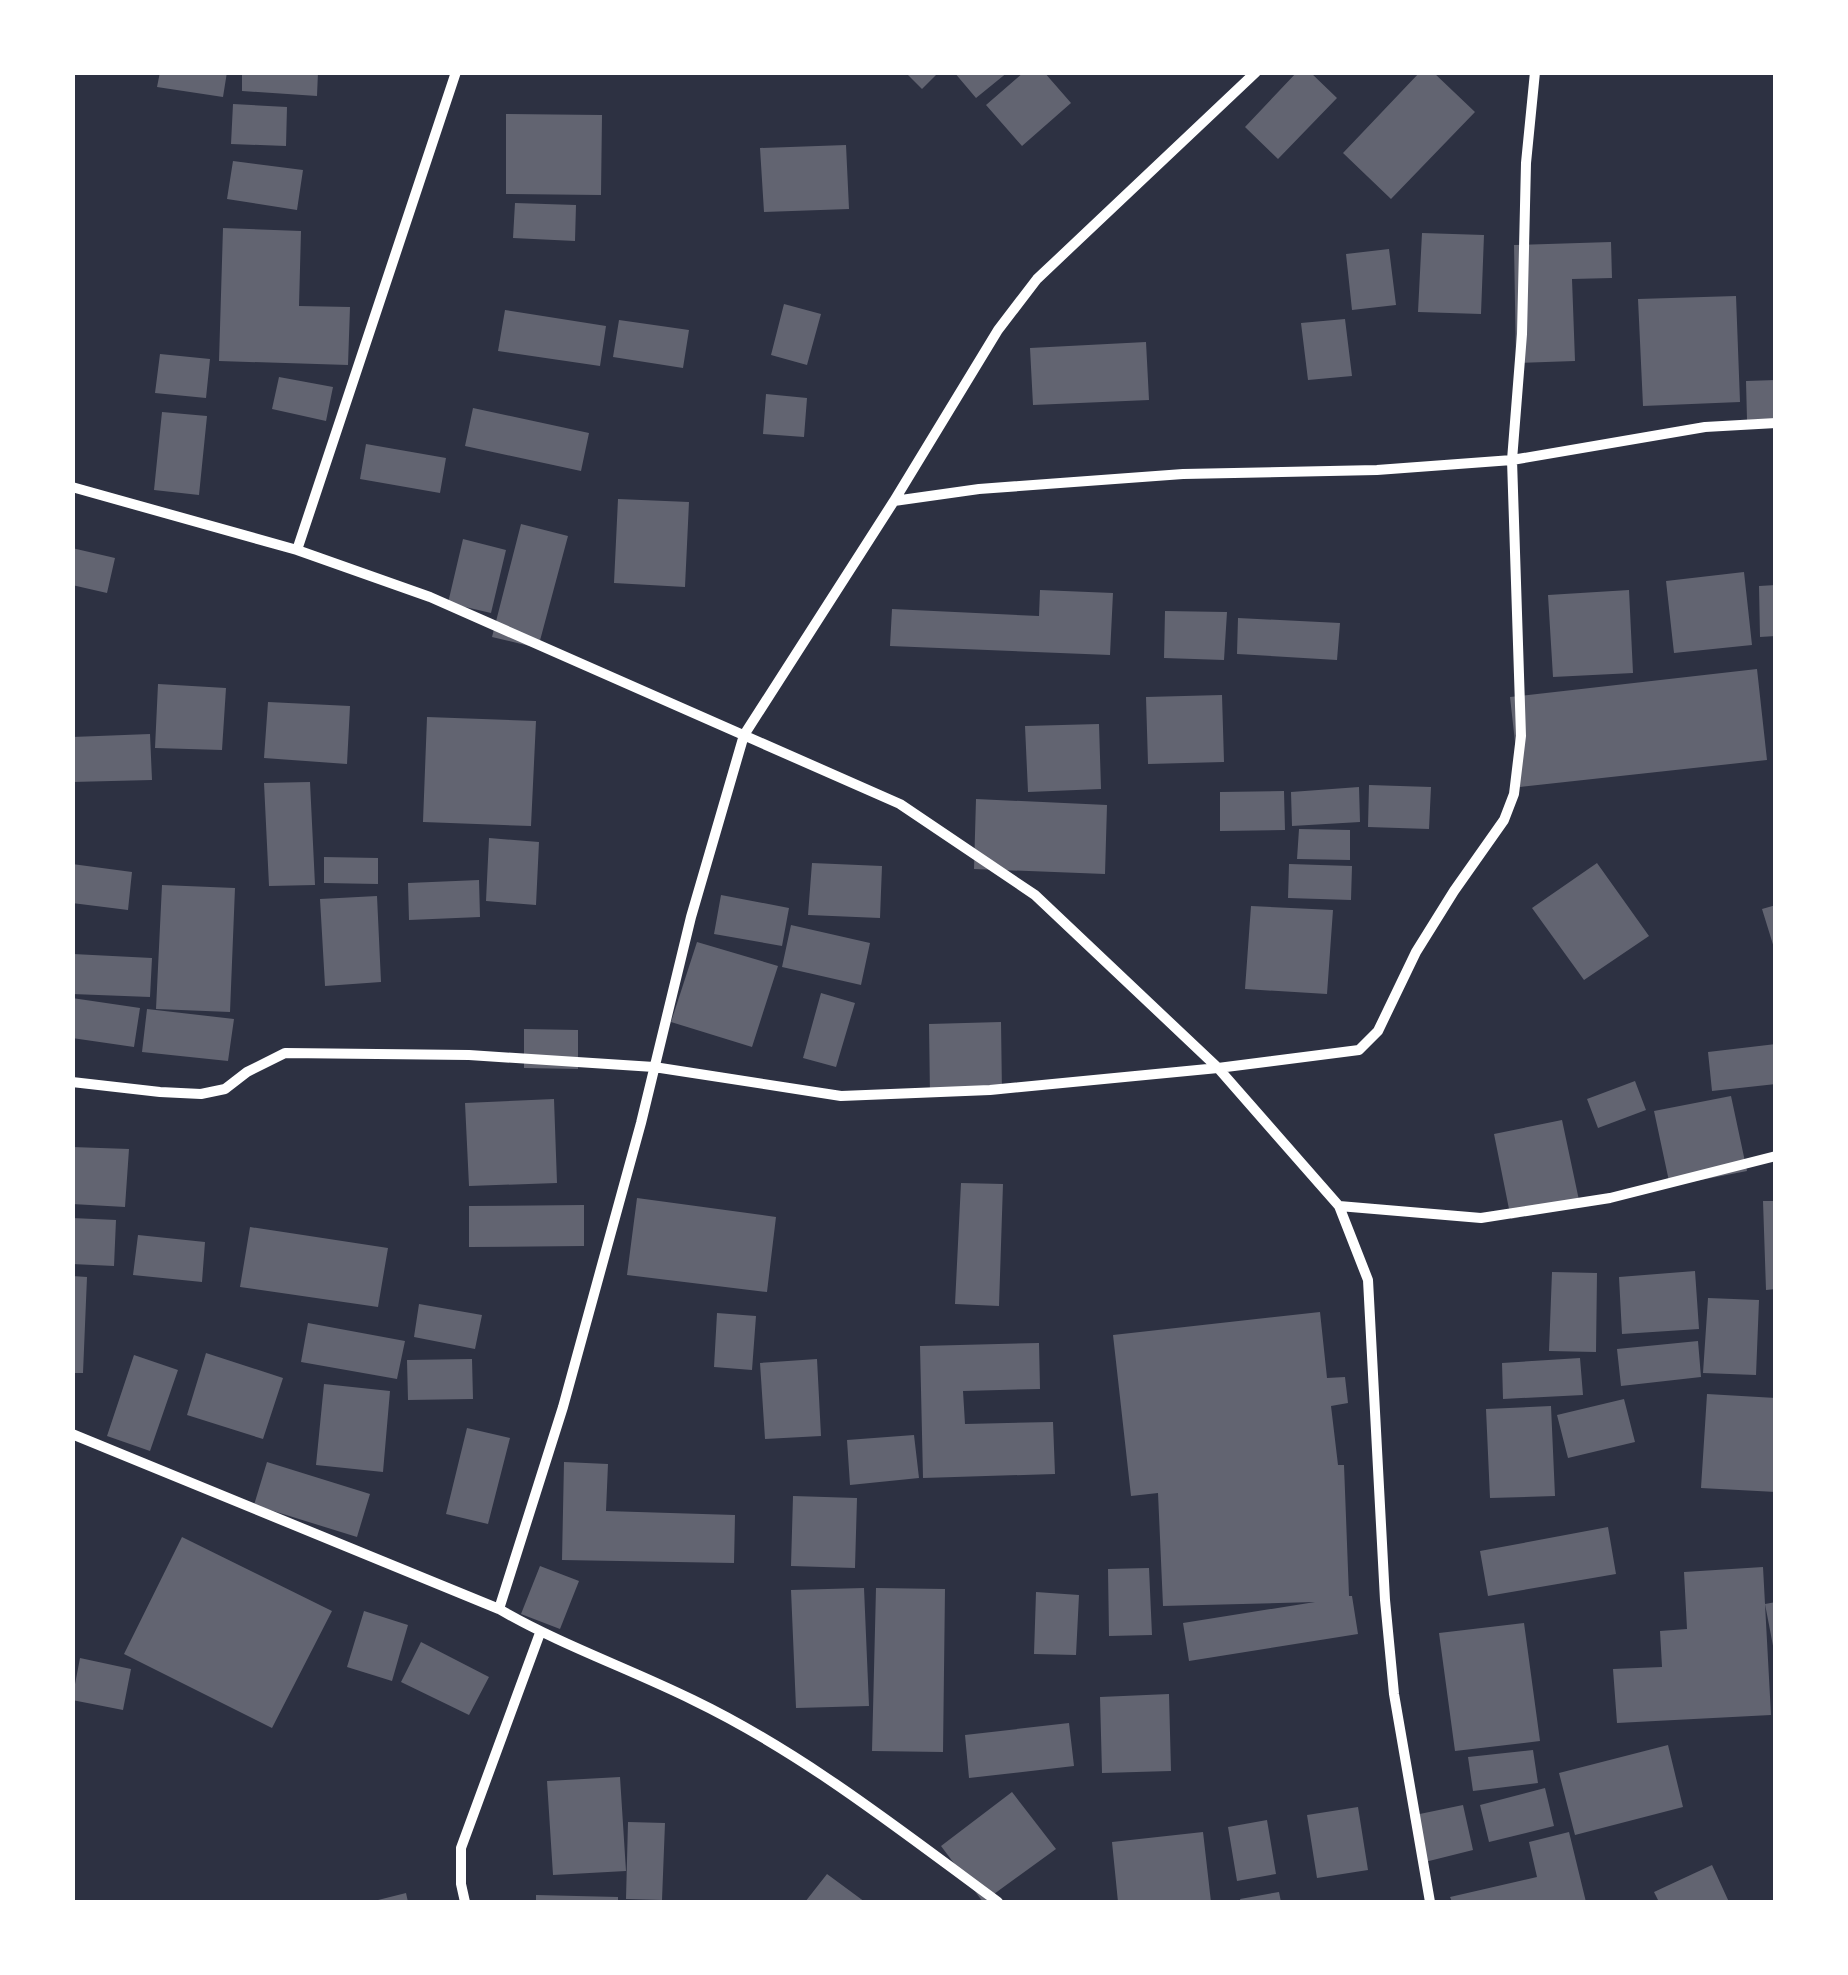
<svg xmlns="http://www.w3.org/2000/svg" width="1848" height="1975" font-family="'IBM Plex Sans',sans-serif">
<rect width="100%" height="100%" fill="#2d3142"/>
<path fill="#626471" d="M 160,72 L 227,72 L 223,97 L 157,87 Z
M 242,72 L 318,72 L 317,96 L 242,91 Z
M 905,72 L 939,72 L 922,89 Z
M 954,72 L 1008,72 L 976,98 Z
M 1024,72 L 1044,72 L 1071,103 L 1022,146 L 986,105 Z
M 1297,72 L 1310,72 L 1337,98 L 1278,159 L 1245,127 Z
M 1420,72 L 1433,72 L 1475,112 L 1391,199 L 1343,153 Z
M 233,104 L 287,107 L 286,146 L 231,144 Z
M 506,114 L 602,115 L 601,195 L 506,194 Z
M 846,145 L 849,209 L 764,212 L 760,148 Z
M 233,161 L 303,170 L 297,210 L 227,199 Z
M 515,203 L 576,205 L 575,241 L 513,238 Z
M 223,228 L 301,231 L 299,306 L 350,307 L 348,365 L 219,361 Z
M 1422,233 L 1484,235 L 1481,314 L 1418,312 Z
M 1611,242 L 1612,278 L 1572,279 L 1575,361 L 1516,363 L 1514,245 Z
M 1389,249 L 1396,305 L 1352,310 L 1346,254 Z
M 1736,296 L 1740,402 L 1643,406 L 1638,299 Z
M 784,304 L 821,314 L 807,365 L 771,355 Z
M 505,310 L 606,326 L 600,366 L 498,351 Z
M 1345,319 L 1352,376 L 1308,380 L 1301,323 Z
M 619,320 L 689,330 L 683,368 L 613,357 Z
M 1146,342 L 1149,400 L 1033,405 L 1030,348 Z
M 160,354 L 210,359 L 206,398 L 155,393 Z
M 279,377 L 333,387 L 326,421 L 272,409 Z
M 1776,380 L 1776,419 L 1747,420 L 1746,381 Z
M 766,394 L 807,398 L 804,437 L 763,434 Z
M 473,408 L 589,433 L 581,471 L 465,446 Z
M 162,412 L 207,416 L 199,495 L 154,490 Z
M 366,444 L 446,458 L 440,493 L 360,479 Z
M 618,499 L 689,502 L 685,587 L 614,583 Z
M 521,524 L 568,536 L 538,648 L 492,637 Z
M 463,539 L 506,550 L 491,613 L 448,603 Z
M 72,548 L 115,558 L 107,593 L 72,585 Z
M 1744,572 L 1752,645 L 1674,653 L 1666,581 Z
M 1776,585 L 1776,636 L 1760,637 L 1759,586 Z
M 1040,590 L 1113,593 L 1110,655 L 890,646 L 892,609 L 1039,616 Z
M 1629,590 L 1633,673 L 1553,677 L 1548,595 Z
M 1165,611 L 1227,612 L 1224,660 L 1164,658 Z
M 1238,618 L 1340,623 L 1337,660 L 1237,654 Z
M 1757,669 L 1767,760 L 1520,787 L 1510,697 Z
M 158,684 L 226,688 L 222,750 L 155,748 Z
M 1222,695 L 1224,762 L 1148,764 L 1146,697 Z
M 268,702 L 350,706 L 347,764 L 264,758 Z
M 427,717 L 536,721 L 531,826 L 423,822 Z
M 1099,724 L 1101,789 L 1028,792 L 1025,726 Z
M 150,734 L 152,780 L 72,782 L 72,737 Z
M 310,782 L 315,885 L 269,886 L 264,783 Z
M 1369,785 L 1431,787 L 1429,829 L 1368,827 Z
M 1359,787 L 1360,822 L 1292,826 L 1291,792 Z
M 1284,791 L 1285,830 L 1220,831 L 1220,792 Z
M 976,799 L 1107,805 L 1105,874 L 974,869 Z
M 1299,829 L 1350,830 L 1350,860 L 1297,859 Z
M 489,838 L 539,842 L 536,905 L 486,901 Z
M 324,857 L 378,858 L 378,884 L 324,883 Z
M 812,863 L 882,866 L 880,918 L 808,915 Z
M 1597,863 L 1649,936 L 1584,980 L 1532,908 Z
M 72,864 L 132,872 L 128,910 L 72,903 Z
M 1289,864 L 1352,866 L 1351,900 L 1288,898 Z
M 479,880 L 480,917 L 409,920 L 408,883 Z
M 162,885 L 235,888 L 230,1012 L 156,1009 Z
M 721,895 L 789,908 L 782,946 L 714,934 Z
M 377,896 L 381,982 L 325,986 L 320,899 Z
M 1776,905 L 1776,950 L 1775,951 L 1762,909 Z
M 1251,906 L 1333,910 L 1327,994 L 1245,989 Z
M 791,925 L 870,943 L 861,985 L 782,967 Z
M 697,942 L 778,966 L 752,1047 L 671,1022 Z
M 73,954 L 152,958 L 150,997 L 72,994 Z
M 821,993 L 855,1003 L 836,1067 L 803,1058 Z
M 72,998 L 140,1008 L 134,1047 L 72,1038 Z
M 147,1009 L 234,1019 L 228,1061 L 142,1052 Z
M 1001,1022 L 1002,1094 L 930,1096 L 929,1024 Z
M 524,1029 L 578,1030 L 578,1069 L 524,1068 Z
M 1776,1044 L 1776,1084 L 1712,1091 L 1708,1052 Z
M 1635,1081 L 1646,1110 L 1598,1128 L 1587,1099 Z
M 1731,1096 L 1747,1171 L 1670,1186 L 1654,1111 Z
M 554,1099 L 557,1183 L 469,1186 L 465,1103 Z
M 1562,1120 L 1580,1205 L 1511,1219 L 1494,1134 Z
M 72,1147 L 129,1149 L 125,1207 L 72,1204 Z
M 961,1183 L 1003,1184 L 999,1306 L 955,1304 Z
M 637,1198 L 776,1217 L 767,1292 L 627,1275 Z
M 1763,1201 L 1776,1201 L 1776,1289 L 1766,1290 Z
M 584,1205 L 584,1246 L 469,1247 L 469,1206 Z
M 72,1218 L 116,1220 L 114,1266 L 72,1264 Z
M 250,1227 L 388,1248 L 378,1307 L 240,1287 Z
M 138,1235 L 205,1242 L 202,1282 L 133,1275 Z
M 1695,1271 L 1699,1329 L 1622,1334 L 1619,1277 Z
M 1552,1272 L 1597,1273 L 1596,1352 L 1549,1351 Z
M 72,1276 L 87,1277 L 83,1373 L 72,1373 Z
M 1708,1298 L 1759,1300 L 1756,1375 L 1703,1373 Z
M 419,1304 L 482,1315 L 475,1349 L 414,1337 Z
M 1320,1312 L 1327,1378 L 1345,1377 L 1348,1403 L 1331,1406 L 1338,1465 L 1344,1465 L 1349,1596 L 1352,1596 L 1358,1634 L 1189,1661 L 1183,1623 L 1315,1602 L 1163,1606 L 1158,1493 L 1131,1496 L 1113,1335 Z
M 717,1313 L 756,1316 L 752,1370 L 714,1367 Z
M 308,1323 L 405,1341 L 397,1379 L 301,1362 Z
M 1698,1341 L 1701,1377 L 1621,1386 L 1617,1349 Z
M 1039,1343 L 1040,1389 L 963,1391 L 965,1424 L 1053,1422 L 1055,1474 L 923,1478 L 920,1346 Z
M 206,1353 L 283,1378 L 263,1439 L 187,1415 Z
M 134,1355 L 178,1370 L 150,1451 L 107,1436 Z
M 1580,1358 L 1583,1395 L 1503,1399 L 1502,1363 Z
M 472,1359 L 473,1399 L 408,1400 L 407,1360 Z
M 817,1359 L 821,1436 L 765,1439 L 760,1363 Z
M 324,1384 L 390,1391 L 383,1472 L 316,1465 Z
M 1707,1394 L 1776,1398 L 1776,1492 L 1701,1488 Z
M 1624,1399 L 1635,1442 L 1568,1458 L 1557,1415 Z
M 1551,1406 L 1555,1496 L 1490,1498 L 1486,1409 Z
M 467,1428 L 510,1438 L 488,1524 L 446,1514 Z
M 914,1435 L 919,1478 L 850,1485 L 847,1440 Z
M 267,1462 L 370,1494 L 357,1537 L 254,1505 Z
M 564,1462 L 608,1464 L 606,1511 L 735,1515 L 734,1563 L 562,1560 Z
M 793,1496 L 857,1498 L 855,1568 L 791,1566 Z
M 1608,1527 L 1616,1574 L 1488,1596 L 1480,1551 Z
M 182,1537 L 332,1611 L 272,1728 L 124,1654 Z
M 540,1566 L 579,1581 L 560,1629 L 521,1614 Z
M 1763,1567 L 1771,1715 L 1617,1723 L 1613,1669 L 1662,1667 L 1660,1631 L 1687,1629 L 1684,1572 Z
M 1149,1568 L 1152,1635 L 1109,1636 L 1108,1569 Z
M 864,1588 L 869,1706 L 796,1708 L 791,1590 Z
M 876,1588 L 945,1589 L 943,1752 L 872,1751 Z
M 1036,1592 L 1079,1595 L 1076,1655 L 1034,1654 Z
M 1776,1602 L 1776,1651 L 1774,1651 L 1765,1604 Z
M 364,1611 L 408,1625 L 392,1681 L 347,1667 Z
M 1524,1623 L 1540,1741 L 1455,1751 L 1439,1633 Z
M 421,1642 L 489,1677 L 469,1715 L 401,1682 Z
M 80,1658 L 131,1669 L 123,1710 L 72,1700 Z
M 1169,1694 L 1171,1771 L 1102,1773 L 1100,1697 Z
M 1069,1723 L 1074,1766 L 969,1778 L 965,1735 Z
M 1668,1745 L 1683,1807 L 1575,1835 L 1559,1773 Z
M 1533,1750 L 1538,1783 L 1473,1791 L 1468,1757 Z
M 620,1777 L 626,1871 L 553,1875 L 547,1781 Z
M 1545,1788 L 1554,1826 L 1489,1842 L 1480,1805 Z
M 1012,1792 L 1056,1849 L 983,1902 L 941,1846 Z
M 1463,1805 L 1473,1850 L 1421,1863 L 1410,1816 Z
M 1358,1807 L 1368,1870 L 1317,1878 L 1307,1815 Z
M 1267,1820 L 1276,1874 L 1237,1881 L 1228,1827 Z
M 628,1822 L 665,1823 L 662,1900 L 626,1899 Z
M 1203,1832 L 1211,1902 L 1118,1902 L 1112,1842 Z
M 1569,1832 L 1586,1902 L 1452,1902 L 1450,1897 L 1537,1877 L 1529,1842 Z
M 1712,1865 L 1729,1902 L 1659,1902 L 1654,1892 Z
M 827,1874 L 865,1902 L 805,1902 Z
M 1279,1892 L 1281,1902 L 1241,1902 L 1240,1899 Z
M 406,1893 L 408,1902 L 374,1902 L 374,1901 Z
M 536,1895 L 618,1897 L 618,1902 L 536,1902 Z"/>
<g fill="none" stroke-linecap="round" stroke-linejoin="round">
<path stroke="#fff" stroke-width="10" d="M 72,487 L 297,550 L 430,597 L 900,804 L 1035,895 L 1218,1068 L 1339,1206 L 1368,1280 L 1385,1600 L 1394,1694 L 1430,1902
M 894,501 L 998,330 L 1037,279 L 1256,72
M 297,550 L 456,72
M 72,1082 L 160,1092 L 201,1094 L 225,1089 L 247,1072 L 285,1053 L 469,1055 L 654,1067 L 841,1096 L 990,1090 L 1218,1068 L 1359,1050 L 1378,1031 L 1416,952 L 1454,891 L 1504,820 L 1514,794 L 1521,736 L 1512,460 L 1522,334 L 1526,163 L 1535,72
M 1339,1206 L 1481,1218 L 1610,1198 L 1776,1156
M 72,1434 L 499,1609 C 561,1645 628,1668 693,1700 C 803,1753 900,1830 998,1902
M 499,1609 L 563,1407 L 641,1123 L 691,917 L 744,735 L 894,501 L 979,489 L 1183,474 L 1377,470 L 1512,460 L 1705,427 L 1776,423
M 465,1902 L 461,1884 L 461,1848 L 540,1633"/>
</g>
<rect width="1848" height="1975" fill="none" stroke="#ffffff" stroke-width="150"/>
</svg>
